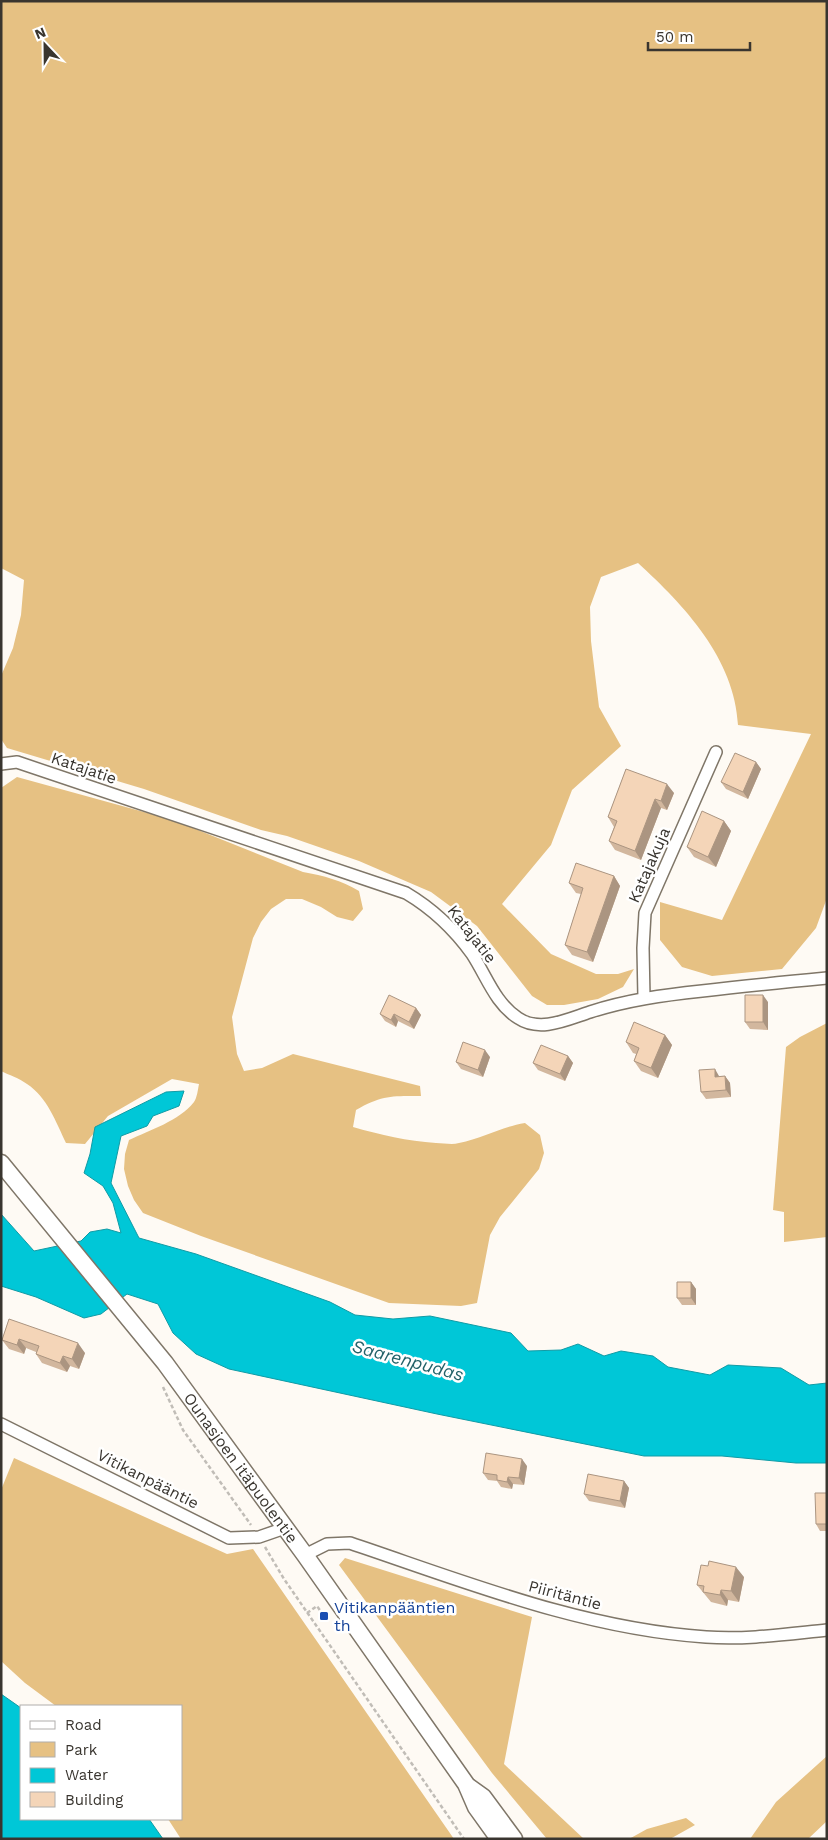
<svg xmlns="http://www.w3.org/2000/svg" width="828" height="1840" font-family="'Work Sans',sans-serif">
<rect width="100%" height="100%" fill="#fefaf4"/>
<path fill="#e6c183" d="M 1,1 L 827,1 L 827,898 L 816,928 L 782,969 L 712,976 L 682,967 L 660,940 L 660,902 L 722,920 L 811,734 L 738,725 C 735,659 684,605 638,563 L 601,577 L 590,607 L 591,641 L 599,707 L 621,746 L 572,790 L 551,845 L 502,904 L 551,954 L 596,974 L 618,974 L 634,969 L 623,987 L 598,999 L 564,1005 L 547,1005 L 532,996 L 477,926 L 431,892 L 359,861 L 287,836 L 261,830 L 144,789 L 7,748 L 1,739 L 1,676 L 13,648 L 21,615 L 24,580 L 1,568 Z
M 17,777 L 173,820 L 303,872 C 324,876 341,880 359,891 L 363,909 L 353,921 L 337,917 L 321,907 L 302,899 L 286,899 L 271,909 L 261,922 L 253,938 L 232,1017 L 237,1054 L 244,1071 L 262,1068 L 293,1054 L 420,1086 L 421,1096 C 392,1096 382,1095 356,1110 L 353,1127 C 381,1135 407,1141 436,1143 C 444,1143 452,1145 459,1143 C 483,1138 501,1127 525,1123 L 540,1135 L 544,1153 L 539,1169 L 500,1217 L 490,1235 L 477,1303 L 461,1306 L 389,1303 L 201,1236 L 143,1213 L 134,1200 L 128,1186 L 124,1169 L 125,1154 L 129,1140 C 150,1130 179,1121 194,1102 C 197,1098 198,1089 199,1084 L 172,1079 L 108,1116 L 85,1144 L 66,1143 C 56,1122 47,1097 27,1084 C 19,1078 9,1075 1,1071 L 1,788 Z
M 827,1023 L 827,1237 L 784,1242 L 784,1212 L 773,1210 L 786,1047 L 800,1037 Z
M 14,1458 L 227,1554 L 253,1549 L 454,1839 L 181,1839 L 168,1819 L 181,1819 L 181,1706 L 56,1706 L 25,1683 L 1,1661 L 1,1490 Z
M 345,1558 L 532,1617 L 504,1764 L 584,1839 L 547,1839 L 492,1773 L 339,1565 Z
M 827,1756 L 827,1821 L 808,1839 L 750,1839 L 776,1802 Z
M 686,1818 L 695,1825 L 670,1839 L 629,1839 L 647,1829 Z"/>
<path fill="#00c7d7" stroke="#119ba5" d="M 184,1091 L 179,1106 L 153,1116 L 147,1126 L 121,1136 L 111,1183 L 139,1238 L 196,1254 L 330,1302 L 355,1315 L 393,1319 L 430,1316 L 511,1333 L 528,1351 L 561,1350 L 578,1344 L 604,1356 L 621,1351 L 653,1356 L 668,1367 L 710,1375 L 728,1365 L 781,1368 L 809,1385 L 827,1383 L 827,1463 L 796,1463 L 722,1456 L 644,1456 L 437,1414 L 229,1369 L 196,1354 L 173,1333 L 158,1304 L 127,1294 L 101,1314 L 84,1318 L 36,1297 L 1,1286 L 1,1214 L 34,1251 L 81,1241 L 90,1232 L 107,1229 L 121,1233 L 113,1203 L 103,1186 L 84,1173 L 90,1154 L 95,1127 L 166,1092 Z
M 1,1694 L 21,1708 L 21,1819 L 149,1819 L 163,1839 L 1,1839 Z"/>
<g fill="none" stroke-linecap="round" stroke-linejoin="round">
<defs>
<path id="street" d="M 1,764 L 17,762 L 406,893 C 433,909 454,929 472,954 C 487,977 495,1003 518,1018 C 540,1033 568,1019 590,1012 C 627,1000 664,995 702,991 C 744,986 785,982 827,978
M 644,998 L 643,948 L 645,913 L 716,752
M 1,1424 L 229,1538 L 259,1537 L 285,1528
M 305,1555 L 327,1544 L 350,1543 C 466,1582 583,1629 706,1637 C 746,1640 787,1634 827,1630"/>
<g id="secondary">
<path id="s1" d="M 1,1163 L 165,1363 L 305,1555 L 466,1784 L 476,1807 L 499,1839"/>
<path d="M 469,1787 L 483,1797 L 514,1839"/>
</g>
</defs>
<use href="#street" stroke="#7f7668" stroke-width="14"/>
<use href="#secondary" stroke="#7f7668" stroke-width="19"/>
<path stroke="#c1bdb7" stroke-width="2.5" stroke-dasharray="4 2.5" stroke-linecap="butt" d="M 163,1387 L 183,1430 L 251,1525
M 265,1547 L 284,1579 L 464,1839
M 307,1613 L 317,1606 L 324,1616"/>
<use href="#street" stroke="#fff" stroke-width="11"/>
<use href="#secondary" stroke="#fff" stroke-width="16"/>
</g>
<path fill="#d2b79e" d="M 756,762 L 761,769 L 748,799 L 726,789 L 721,782 Z
M 626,769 L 674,793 L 667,810 L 661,808 L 641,860 L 615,850 L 609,841 L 614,827 L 608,817 Z
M 724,821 L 731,831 L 716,867 L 694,857 L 687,847 Z
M 614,876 L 620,886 L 593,962 L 572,955 L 565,945 L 581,894 L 576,893 L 569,883 Z
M 768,1002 L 768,1030 L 750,1029 L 745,1022 Z
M 416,1008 L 421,1015 L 414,1029 L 398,1021 L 396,1027 L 385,1021 L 380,1014 Z
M 665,1035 L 672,1045 L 658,1078 L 641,1071 L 634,1061 L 636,1054 L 633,1053 L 626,1042 Z
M 568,1056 L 573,1063 L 565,1081 L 538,1070 L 533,1063 Z
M 490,1057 L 483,1077 L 461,1069 L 456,1062 Z
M 720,1076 L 725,1076 L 730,1083 L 731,1097 L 706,1099 L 701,1092 Z
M 691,1282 L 696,1289 L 696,1305 L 682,1305 L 677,1298 Z
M 9,1319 L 85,1353 L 79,1369 L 70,1366 L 67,1372 L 42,1363 L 36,1354 L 36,1352 L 26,1348 L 24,1354 L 9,1349 L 2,1340 Z
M 527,1466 L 524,1485 L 513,1484 L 512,1489 L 501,1487 L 497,1481 L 488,1480 L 483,1473 Z
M 624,1481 L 629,1488 L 625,1508 L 589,1501 L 584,1494 Z
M 827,1493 L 827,1531 L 820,1531 L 816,1524 Z
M 744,1577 L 739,1602 L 728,1600 L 727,1606 L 711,1602 L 697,1585 Z"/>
<path fill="#ab9581" d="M 756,762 L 761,769 L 748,799 L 743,792 Z
M 667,784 L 674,793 L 667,810 L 661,801 Z
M 655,799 L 661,808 L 641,860 L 635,851 Z
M 724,821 L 731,831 L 716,867 L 708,857 Z
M 614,876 L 620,886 L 593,962 L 587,952 Z
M 763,995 L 768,1002 L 768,1030 L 763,1022 Z
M 416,1008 L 421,1015 L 414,1029 L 409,1022 Z
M 394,1014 L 398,1021 L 396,1027 L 391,1020 Z
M 665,1035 L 672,1045 L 658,1078 L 651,1068 Z
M 485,1050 L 490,1057 L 483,1077 L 478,1070 Z
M 568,1056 L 573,1063 L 565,1081 L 560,1074 Z
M 715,1069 L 719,1076 L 720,1084 L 715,1077 Z
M 725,1076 L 730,1083 L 731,1097 L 726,1090 Z
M 691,1282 L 696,1289 L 696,1305 L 691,1298 Z
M 19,1339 L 26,1348 L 24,1354 L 17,1345 Z
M 78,1343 L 85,1353 L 79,1369 L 72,1359 Z
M 63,1356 L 70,1366 L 67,1372 L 60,1363 Z
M 522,1459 L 527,1466 L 524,1485 L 519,1478 Z
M 508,1477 L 513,1484 L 512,1489 L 507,1482 Z
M 624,1481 L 629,1488 L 625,1508 L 620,1501 Z
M 736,1567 L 744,1577 L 739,1602 L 731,1591 Z
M 721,1590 L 728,1600 L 727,1606 L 720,1595 Z"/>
<path fill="#f4d5b8" stroke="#ab9581" d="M 735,753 L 756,762 L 743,792 L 721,782 Z
M 626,769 L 667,784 L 661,801 L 655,799 L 635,851 L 609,841 L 617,821 L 608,817 Z
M 702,811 L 724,821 L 708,857 L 687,847 Z
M 576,863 L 614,876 L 587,952 L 565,945 L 583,888 L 569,883 Z
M 389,995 L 416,1008 L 409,1022 L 394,1014 L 391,1020 L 380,1014 Z
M 745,995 L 763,995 L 763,1022 L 745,1022 Z
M 634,1022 L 665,1035 L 651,1068 L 634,1061 L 639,1048 L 626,1042 Z
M 463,1042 L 485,1050 L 478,1070 L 456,1062 Z
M 541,1045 L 568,1056 L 560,1074 L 533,1063 Z
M 715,1069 L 715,1077 L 725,1076 L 726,1090 L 701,1092 L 699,1070 Z
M 677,1282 L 691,1282 L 691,1298 L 677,1298 Z
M 9,1319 L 78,1343 L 72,1359 L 63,1356 L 60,1363 L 36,1354 L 39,1346 L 19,1339 L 17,1345 L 2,1340 Z
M 486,1453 L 522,1459 L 519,1478 L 508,1477 L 507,1482 L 497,1480 L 497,1475 L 483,1473 Z
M 588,1474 L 624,1481 L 620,1501 L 584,1494 Z
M 815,1493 L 827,1493 L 827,1524 L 816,1524 Z
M 709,1561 L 736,1567 L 731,1591 L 721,1590 L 720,1595 L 703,1592 L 704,1586 L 697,1585 L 701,1565 L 708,1566 Z"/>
<rect fill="#1a4fb4" stroke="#fff" stroke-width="2" x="319" y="1611" width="10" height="10" rx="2.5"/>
<g text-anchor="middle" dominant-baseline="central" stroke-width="5" stroke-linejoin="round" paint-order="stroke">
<g font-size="16" fill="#39352f" stroke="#fff">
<text transform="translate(84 768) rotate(19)">Katajatie</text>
<text transform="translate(649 865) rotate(-66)">Katajakuja</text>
<text transform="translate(472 934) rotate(52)">Katajatie</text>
<text stroke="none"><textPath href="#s1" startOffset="388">Ounasjoen itäpuolentie</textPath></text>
<text transform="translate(148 1479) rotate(27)">Vitikanpääntie</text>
<text transform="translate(565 1595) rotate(15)">Piiritäntie</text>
</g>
<g font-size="16" fill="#164399" stroke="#fff" text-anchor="start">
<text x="334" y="1607">Vitikanpääntien<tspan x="334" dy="18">th</tspan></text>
</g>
<g font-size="18" font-style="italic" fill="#236269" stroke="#fff">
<text transform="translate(408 1360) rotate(15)">Saarenpudas</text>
</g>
</g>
<rect width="828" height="1840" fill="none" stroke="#39352f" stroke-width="5"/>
<rect x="20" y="1705" width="162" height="115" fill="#ffffff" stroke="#b0aeac"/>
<rect x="30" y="1721" width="25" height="8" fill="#ffffff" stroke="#b0aeac"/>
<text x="65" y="1730" font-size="15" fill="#39352f">Road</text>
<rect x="30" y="1742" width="25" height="15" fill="#e6c183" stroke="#b0aeac"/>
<text x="65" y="1755" font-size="15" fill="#39352f">Park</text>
<rect x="30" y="1768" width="25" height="15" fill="#00c7d7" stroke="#b0aeac"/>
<text x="65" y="1780" font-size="15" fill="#39352f">Water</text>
<rect x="30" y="1792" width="25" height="15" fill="#f4d5b8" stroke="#b0aeac"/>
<text x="65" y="1805" font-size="15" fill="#39352f">Building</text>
<g transform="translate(45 45) rotate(338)" stroke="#ffffff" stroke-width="4" paint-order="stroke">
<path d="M0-4L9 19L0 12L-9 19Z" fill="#39352f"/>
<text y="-8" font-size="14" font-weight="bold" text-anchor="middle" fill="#39352f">N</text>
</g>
<path d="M648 42v8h102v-8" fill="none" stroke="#39352f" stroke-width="2.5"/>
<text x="656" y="42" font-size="15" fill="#39352f" stroke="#ffffff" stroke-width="4" paint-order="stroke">50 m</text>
</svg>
